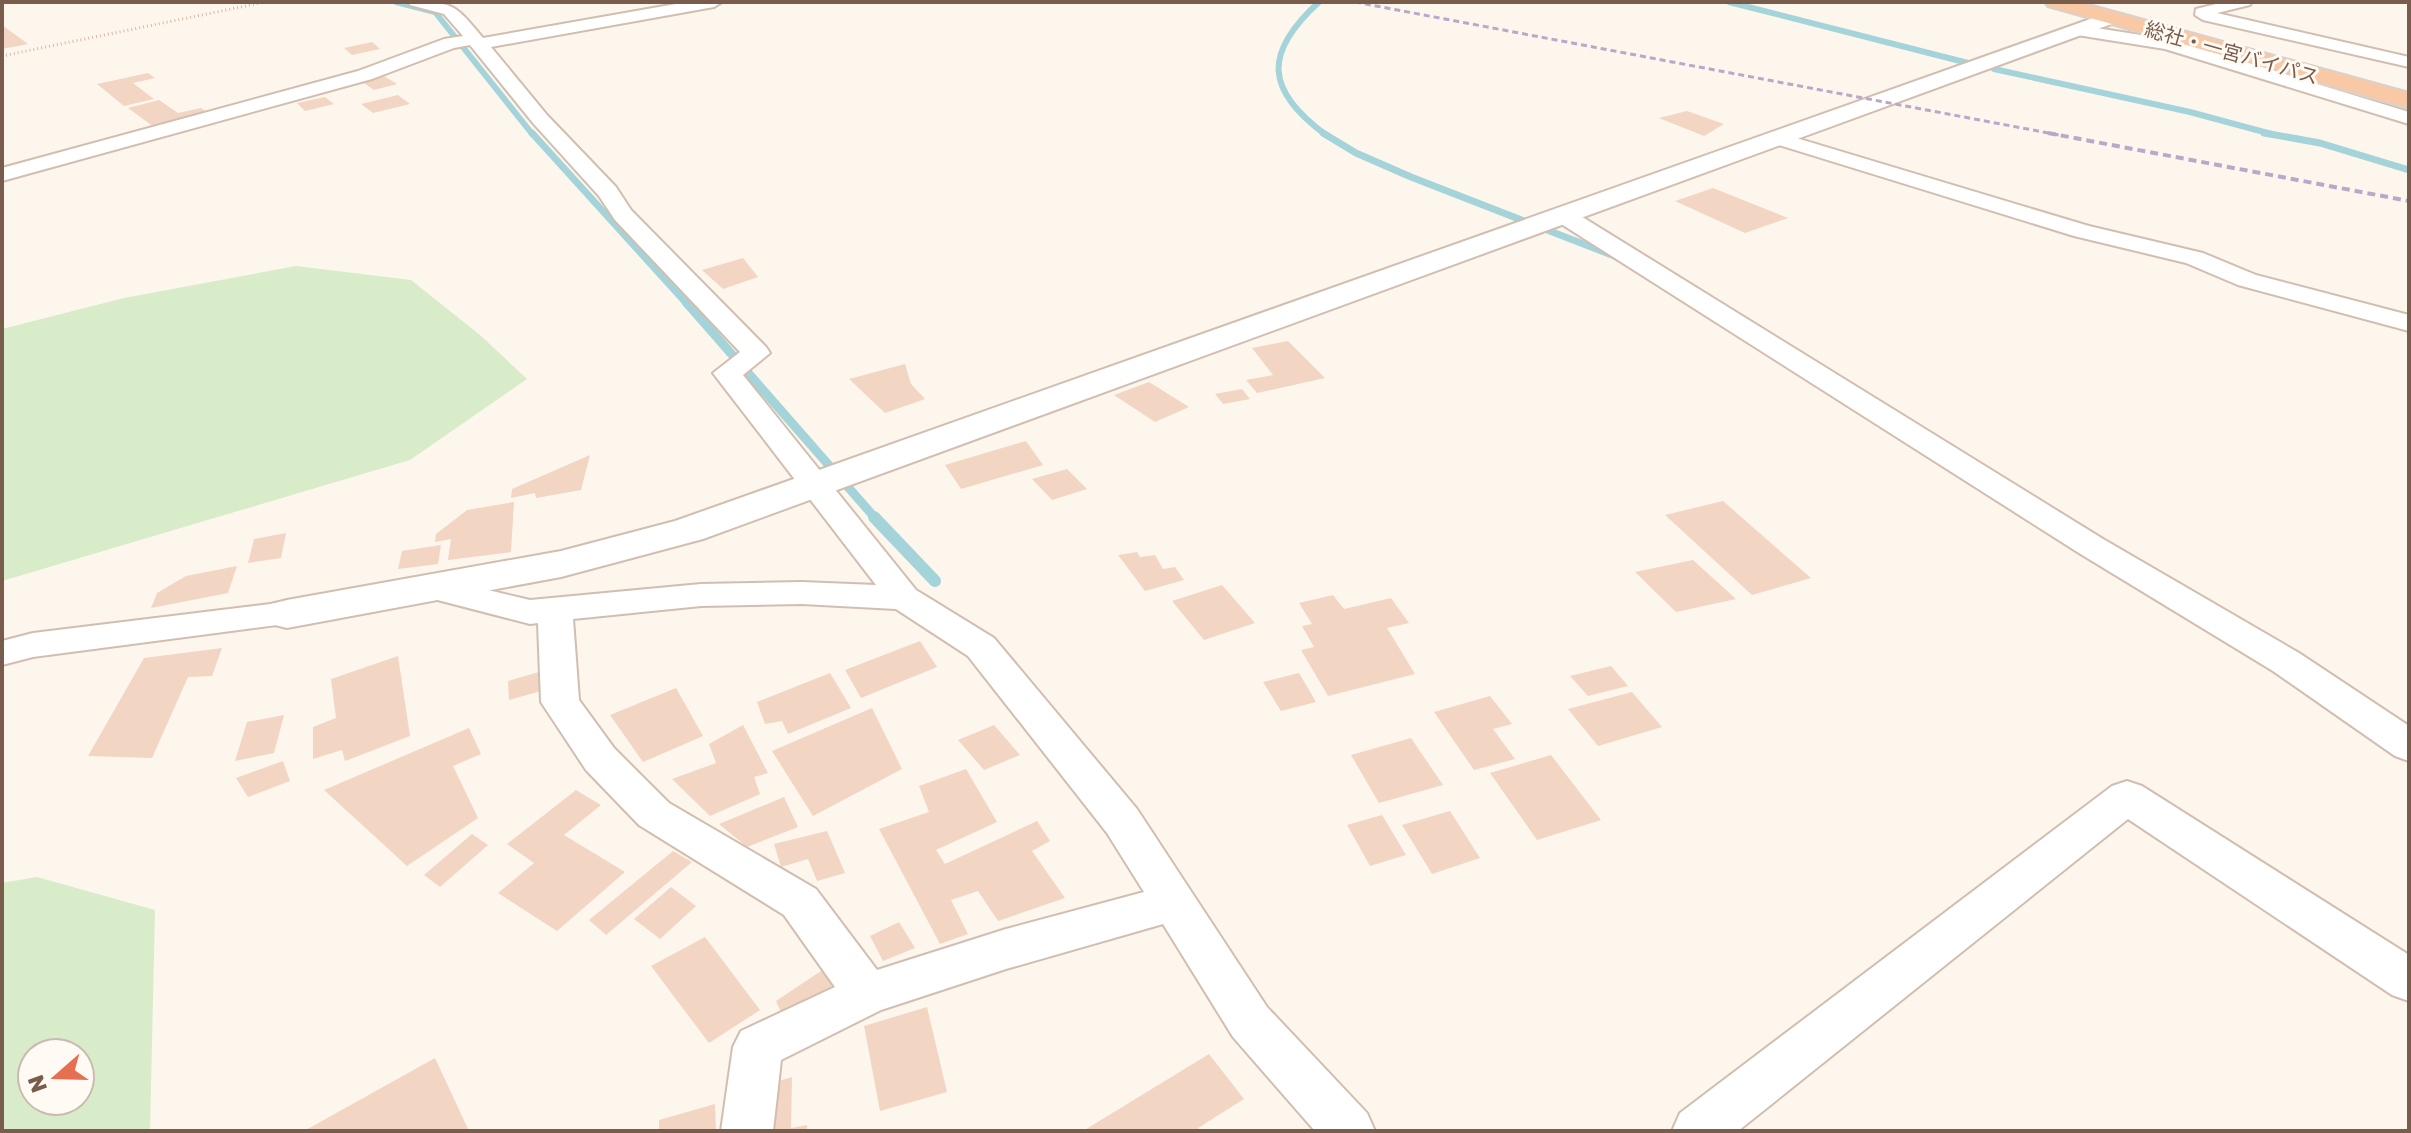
<svg xmlns="http://www.w3.org/2000/svg" width="2411" height="1133" font-family="'Golos Text','Noto Sans JP',sans-serif">
<rect width="100%" height="100%" fill="#fdf6ec"/>
<path fill="#d8ecc9" fill-rule="evenodd" d="M 296,266 L 411,280 L 480,335 L 527,379 L 410,460 L 2,581 L 2,329 L 124,298 Z
M 37,877 L 155,910 L 150,1131 L 2,1131 L 2,883 ZM 32,1053 L 80,1053 L 80,1101 L 32,1101 Z"/>
<g fill="none" stroke-linecap="round" stroke-linejoin="round">
<path stroke="#a5d3da" stroke-width="6" d="M 396,2 L 435,12 L 533,135
M 1319,2 C 1263,53 1265,90 1326,135
M 1729,2 L 1968,63
M 1994,69 L 2190,112 L 2275,135"/>
<path stroke="#a5d3da" stroke-width="7" d="M 532,133 L 687,304
M 1323,133 L 1356,153 L 1411,177 L 1617,257
M 2264,133 L 2320,143 L 2409,170"/>
<path stroke="#a5d3da" stroke-width="9" d="M 686,302 L 876,519"/>
<path stroke="#a5d3da" stroke-width="12" d="M 874,517 L 935,581"/>
</g>
<path fill="#f3d5c3" d="M 2,25 L 28,44 L 2,49 Z
M 372,42 L 380,49 L 352,55 L 344,48 Z
M 148,73 L 155,78 L 133,83 L 154,99 L 124,106 L 97,84 Z
M 384,76 L 397,84 L 374,90 L 361,81 Z
M 398,95 L 410,104 L 373,113 L 361,104 Z
M 325,97 L 334,104 L 305,111 L 297,103 Z
M 159,100 L 178,113 L 201,108 L 208,113 L 154,127 L 128,108 Z
M 1687,111 L 1724,124 L 1704,136 L 1659,118 Z
M 1713,188 L 1788,218 L 1745,233 L 1675,201 Z
M 743,258 L 758,277 L 723,289 L 702,270 Z
M 1288,341 L 1325,378 L 1257,393 L 1246,380 L 1273,375 L 1252,348 Z
M 905,364 L 911,384 L 925,399 L 885,413 L 849,379 Z
M 1149,382 L 1189,407 L 1155,422 L 1114,395 Z
M 1242,389 L 1250,399 L 1223,404 L 1215,394 Z
M 1026,441 L 1043,465 L 961,489 L 945,465 Z
M 590,455 L 581,490 L 536,498 L 535,493 L 511,498 L 512,489 Z
M 1067,469 L 1087,489 L 1052,500 L 1032,479 Z
M 1723,501 L 1811,578 L 1752,595 L 1665,515 Z
M 514,502 L 511,552 L 448,560 L 451,539 L 435,542 L 436,534 L 467,510 Z
M 286,533 L 281,558 L 248,563 L 254,539 Z
M 441,545 L 438,564 L 398,569 L 402,551 Z
M 1137,552 L 1140,557 L 1155,555 L 1163,569 L 1175,567 L 1184,580 L 1145,591 L 1118,555 Z
M 1693,560 L 1736,599 L 1676,612 L 1635,572 Z
M 237,566 L 228,593 L 151,608 L 157,593 L 186,576 Z
M 1222,585 L 1255,623 L 1204,640 L 1172,601 Z
M 1333,595 L 1344,609 L 1391,598 L 1409,623 L 1387,628 L 1415,674 L 1328,696 L 1301,650 L 1314,647 L 1302,626 L 1312,624 L 1299,603 Z
M 920,641 L 937,667 L 861,698 L 845,670 Z
M 222,648 L 212,676 L 188,677 L 152,758 L 88,756 L 144,658 Z
M 398,656 L 410,736 L 345,761 L 342,750 L 313,759 L 313,727 L 336,718 L 331,679 Z
M 1611,666 L 1628,686 L 1588,696 L 1570,676 Z
M 542,671 L 541,691 L 509,700 L 508,681 Z
M 830,673 L 851,708 L 788,734 L 782,721 L 765,724 L 757,702 Z
M 1299,673 L 1316,702 L 1281,711 L 1263,682 Z
M 676,688 L 703,736 L 643,762 L 610,715 Z
M 1632,692 L 1662,727 L 1598,746 L 1568,709 Z
M 1490,696 L 1512,724 L 1493,729 L 1515,759 L 1474,770 L 1434,712 Z
M 872,708 L 902,769 L 813,816 L 772,751 Z
M 284,715 L 274,753 L 235,761 L 247,722 Z
M 743,725 L 768,773 L 754,777 L 760,794 L 710,816 L 672,779 L 716,763 L 709,744 Z
M 994,725 L 1020,755 L 984,770 L 958,740 Z
M 469,728 L 481,754 L 453,766 L 478,818 L 407,866 L 324,790 Z
M 1411,738 L 1443,785 L 1379,803 L 1351,755 Z
M 1551,755 L 1601,820 L 1537,840 L 1490,773 Z
M 283,761 L 290,781 L 248,797 L 236,778 Z
M 966,769 L 997,822 L 936,850 L 945,864 L 1037,821 L 1050,841 L 1032,851 L 1065,898 L 998,921 L 978,891 L 951,900 L 968,934 L 940,944 L 879,829 L 929,812 L 919,786 Z
M 576,790 L 601,805 L 564,835 L 625,872 L 557,931 L 498,893 L 534,863 L 507,844 Z
M 784,797 L 798,827 L 747,847 L 719,824 Z
M 1450,811 L 1480,858 L 1432,874 L 1402,825 Z
M 1382,815 L 1406,855 L 1370,866 L 1347,825 Z
M 827,831 L 845,873 L 817,881 L 808,859 L 781,867 L 774,844 Z
M 472,834 L 488,845 L 440,887 L 424,875 Z
M 673,851 L 692,862 L 606,935 L 589,920 Z
M 671,887 L 696,906 L 660,939 L 634,919 Z
M 899,922 L 915,948 L 883,961 L 870,936 Z
M 705,937 L 760,1010 L 709,1043 L 651,966 Z
M 824,969 L 839,987 L 784,1019 L 776,1001 Z
M 927,1007 L 947,1092 L 880,1111 L 864,1026 Z
M 1209,1054 L 1244,1099 L 1198,1128 L 1200,1131 L 1083,1131 Z
M 435,1058 L 469,1131 L 304,1131 Z
M 792,1077 L 791,1128 L 807,1125 L 807,1131 L 761,1131 L 762,1086 Z
M 715,1104 L 716,1131 L 659,1131 L 659,1120 Z"/>
<g fill="none" stroke-linecap="round" stroke-linejoin="round">
<defs>
<path id="minor" d="M 408,2 C 453,2 454,3 483,38 L 687,2 L 722,2 L 714,7 L 491,47 L 547,115 L 616,187 L 631,210 L 766,347 L 770,353 L 743,375 L 916,590 L 994,638 L 1137,809 L 1267,1007 L 1367,1113 L 1375,1131 L 1315,1131 L 1233,1037 L 1163,924 L 1006,969 L 881,1010 L 781,1060 L 773,1131 L 721,1131 L 733,1047 L 741,1031 L 835,987 L 784,915 L 639,825 L 586,770 L 541,702 L 538,623 L 530,624 L 422,596 L 417,588 L 422,580 L 434,577 L 530,600 L 701,584 L 802,582 L 876,585 L 713,373 L 740,352 L 615,220 L 599,196 L 533,123 L 470,45 L 454,48 L 372,79 L 2,181 L 2,168 L 358,71 L 444,39 L 463,36 L 444,14 L 410,5 ZM 802,604 L 896,609 L 968,656 L 1107,833 L 1144,892 L 1006,929 L 877,970 L 816,889 L 669,803 L 614,748 L 579,700 L 573,619 L 701,606 Z
M 2224,2 L 2252,2 L 2250,5 L 2217,13 L 2409,57 L 2409,67 L 2203,20 L 2195,15 L 2196,9 Z
M 2077,25 L 2173,40 L 2409,112 L 2409,124 L 2165,49 L 2071,34 L 2069,30 Z
M 1776,132 L 2089,226 L 2203,253 L 2256,275 L 2409,315 L 2409,331 L 2238,285 L 2186,263 L 2074,236 L 1769,142 L 1766,138 L 1769,134 Z
M 1563,208 L 1571,210 L 2103,539 L 2299,653 L 2409,726 L 2409,761 L 2395,756 L 2273,671 L 2079,553 L 1555,220 L 1552,215 L 1555,210 Z
M 287,602 L 300,606 L 305,614 L 300,622 L 33,657 L 2,665 L 2,641 L 33,633 Z
M 2127,781 L 2142,786 L 2409,955 L 2409,1001 L 2392,995 L 2128,819 L 1738,1131 L 1672,1131 L 1680,1113 L 2112,786 Z"/>
<path id="tertiary" d="M 2110,12 L 2120,18 L 2117,22 L 703,539 L 561,577 L 287,628 L 271,624 L 265,614 L 271,604 L 287,600 L 561,551 L 675,521 Z"/>
<path id="trunk" d="M 2045,2 L 2078,2 L 2409,93 L 2409,108 L 2048,6 Z"/>
</defs>
<use href="#minor" stroke="#d1beb0" stroke-width="4"/>
<use href="#tertiary" stroke="#d1beb0" stroke-width="4"/>
<use href="#trunk" stroke="#dad1cd" stroke-width="4"/>
<path stroke="#d9b8a5" stroke-width="3" stroke-dasharray="1 3" stroke-linecap="butt" d="M 2,56 L 265,2"/>
<use href="#minor" fill="#fff" fill-rule="evenodd"/>
<use href="#tertiary" fill="#fff" fill-rule="evenodd"/>
<use href="#trunk" fill="#f9c8a4" fill-rule="evenodd"/>
<path stroke="#b9a8c9" stroke-width="3" stroke-dasharray="6 4" stroke-linecap="butt" d="M 1355,2 L 2059,135"/>
<path stroke="#b9a8c9" stroke-width="4" stroke-dasharray="8 5" stroke-linecap="butt" d="M 2048,133 L 2409,201"/>
</g>
<g text-anchor="middle" dominant-baseline="central" stroke-width="6" stroke-linejoin="round" paint-order="stroke">
<g font-size="20" fill="#7a5c4d" stroke="#fffaf3">
<text transform="translate(2232 52) rotate(16)">総社・一宮バイパス</text>
</g>
</g>
<rect width="2411" height="1133" fill="none" stroke="#7a5c4d" stroke-width="8"/>
<g transform="translate(56 1077) rotate(250)"><circle r="38" fill="#fffaf3" stroke="#cabbb1" stroke-width="2"/>
<path d="M0-6L14 30L0 20L-14 30Z" fill="#e76f51"/>
<text y="-12" font-size="22" font-weight="bold" text-anchor="middle" fill="#7a5c4d">N</text>
</g>
</svg>
